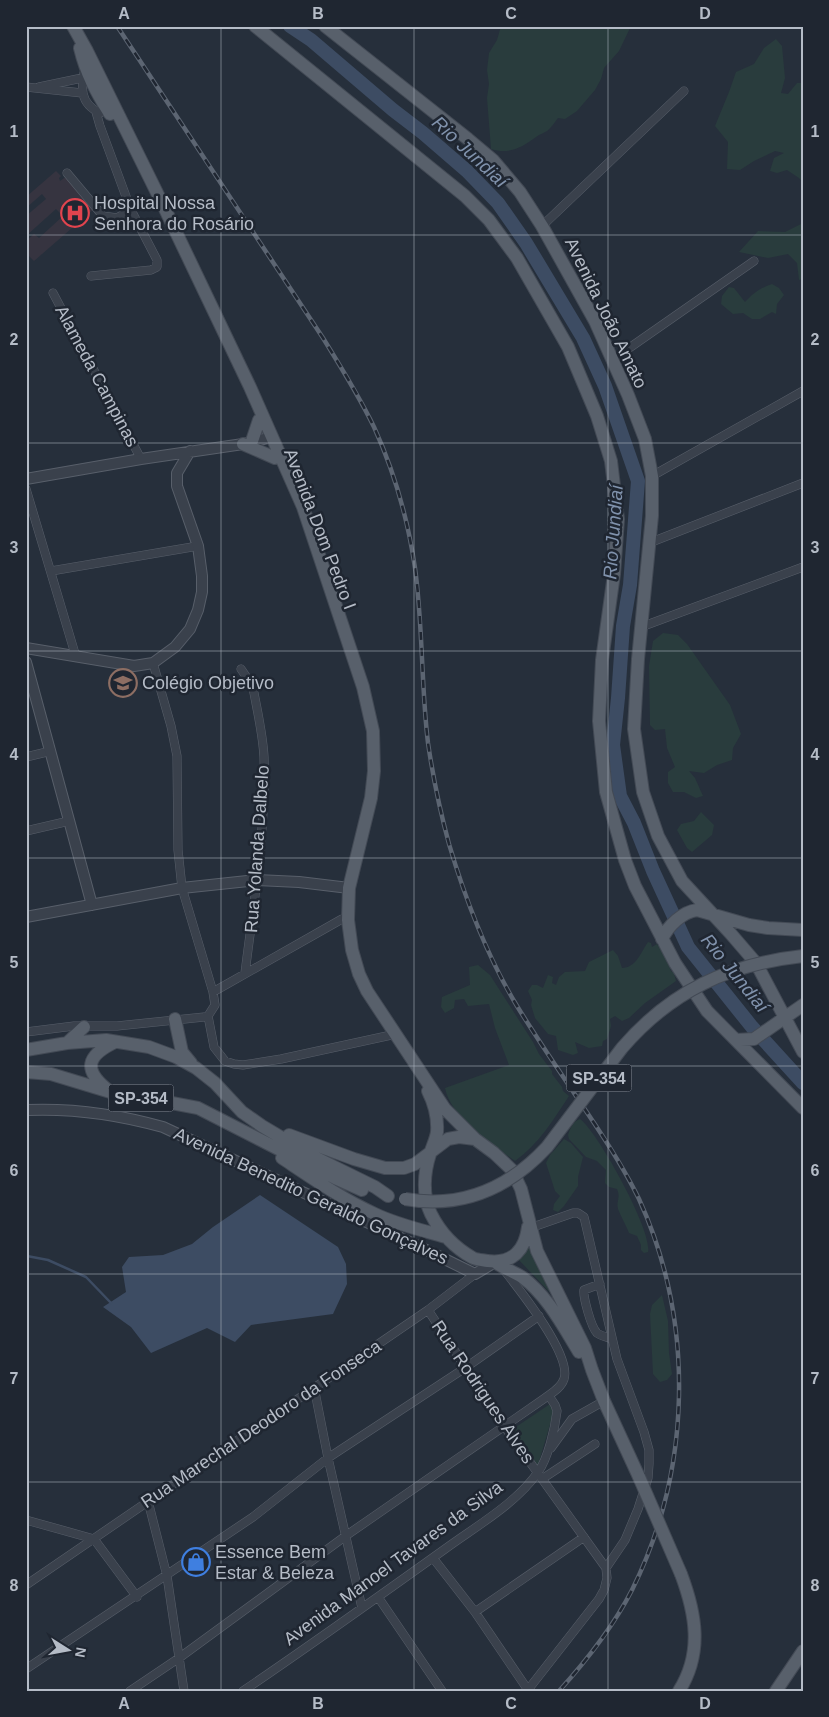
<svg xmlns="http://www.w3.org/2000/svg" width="829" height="1717" font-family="Arial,sans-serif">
<rect width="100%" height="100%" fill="#262f3b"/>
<path fill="#363440" d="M 56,171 L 61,176 L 59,178 L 60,181 L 67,176 L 95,208 L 34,261 L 26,253 L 26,241 L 34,234 L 39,238 L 63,216 L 56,209 L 27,235 L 26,216 L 46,199 L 42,194 L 26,208 L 26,197 Z"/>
<path fill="#293c3d" d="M 501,26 L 631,26 L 619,51 L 604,68 L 601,79 L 595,90 L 577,111 L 565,119 L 558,118 C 555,122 551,128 547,131 C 544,133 540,134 536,137 C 522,147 510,155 491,149 L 487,98 L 489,84 L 487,70 L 489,53 L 497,40 Z
M 776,39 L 782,46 L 785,78 L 781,93 L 788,94 L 797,83 L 803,83 L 803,183 L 799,178 L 787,170 L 777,173 L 770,171 L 774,158 L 784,153 L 775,151 L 754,161 L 740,170 L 727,169 L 728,142 L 715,126 L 729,92 L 736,72 L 754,64 L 764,48 Z
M 803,223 L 803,279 L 799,280 L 797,263 L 788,254 L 768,258 L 739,252 L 758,231 L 785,232 Z
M 772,284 L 779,288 L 784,295 L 777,304 L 776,314 L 772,312 L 760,319 L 752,319 L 743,313 L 733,314 L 721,304 L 722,296 L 729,287 L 734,288 L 745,302 C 753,293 760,288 772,284 Z
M 663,633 L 678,635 L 687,644 L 730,705 L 741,734 L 733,748 L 732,760 L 717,765 L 704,773 L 689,771 L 695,778 L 703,796 L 696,798 L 684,792 L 673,792 L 668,783 L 668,772 L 675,767 L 667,748 L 665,729 L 655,730 L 650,725 L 649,666 L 653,641 Z
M 701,812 L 714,825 L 712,835 L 692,852 L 687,848 L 677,830 L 681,824 L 694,821 Z
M 648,942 L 651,943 L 652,947 L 657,944 C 663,951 668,963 671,971 L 674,973 L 676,981 L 645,1003 L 629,1018 L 622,1021 L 615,1016 L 610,1019 L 611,1026 L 607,1039 L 603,1041 L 602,1046 L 589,1048 L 575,1042 L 578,1053 L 573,1055 L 558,1050 L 556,1036 L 548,1034 L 535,1018 L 531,1005 L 532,1000 L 528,991 L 532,985 L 537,985 L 543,988 L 548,975 L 553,977 L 552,983 L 556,985 L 559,977 L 565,972 L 585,971 L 589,962 L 613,950 L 618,956 L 622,968 C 636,968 641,952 648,942 Z
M 478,965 L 490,975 L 533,1042 L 539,1054 L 552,1071 L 552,1074 L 562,1087 L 563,1091 L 569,1096 C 554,1119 538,1145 515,1161 C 491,1144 451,1118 445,1088 L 509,1065 L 495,1028 L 489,1004 L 468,1006 L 464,999 L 455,1000 L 454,1008 L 445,1013 L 441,1007 L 442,997 L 470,985 L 469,967 Z
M 580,1119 C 597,1131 653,1231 648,1252 L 644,1253 L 641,1250 L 641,1245 L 637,1236 L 629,1233 C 626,1225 621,1217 618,1209 C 616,1201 621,1198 617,1189 L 609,1187 L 605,1183 L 606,1170 L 597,1161 L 586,1157 L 569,1139 L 568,1135 C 570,1129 573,1121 580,1119 Z
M 564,1139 L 571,1143 L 583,1157 L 578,1177 L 578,1186 L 564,1206 L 558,1212 L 553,1210 L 554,1204 L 560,1196 L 555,1191 L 546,1163 L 550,1155 Z
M 531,1242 L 559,1302 L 518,1259 Z
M 662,1295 L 668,1321 L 669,1353 L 672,1374 L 667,1380 L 660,1382 L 653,1374 L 650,1314 L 652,1305 Z
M 550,1404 L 553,1404 L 554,1411 L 538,1465 L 510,1431 Z"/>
<path fill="#3d4c63" d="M 260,1195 L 338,1247 L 346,1264 L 347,1284 L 333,1314 L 251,1325 L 235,1342 L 207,1328 L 151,1353 L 131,1327 L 103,1307 L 126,1292 L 122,1267 L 129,1257 L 163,1255 L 192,1244 L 213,1227 Z"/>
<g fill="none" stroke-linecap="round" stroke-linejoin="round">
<path stroke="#3d4c63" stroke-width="2.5" d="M 26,1252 L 27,1256 L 48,1260 L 86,1277 L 111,1303"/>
<path stroke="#3d4c63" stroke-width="14" d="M 290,26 L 311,40 L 393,110 L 423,133 L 467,171 L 498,203 L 526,243 L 583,338 L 605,386 L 638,481 L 630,585 L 623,626 L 618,698 L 613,745 L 620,796 L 634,823 L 653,871 L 688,947 L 752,1027 L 803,1083"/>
<defs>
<path id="minor" d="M 85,68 C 81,87 79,103 100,113
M 26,87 L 82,93
M 39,87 L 82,78
M 67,173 L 103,216 L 117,218 L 131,210 L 100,126 L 96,112
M 542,226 L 684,91
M 91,276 L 151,270 L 157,267 L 157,260 L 131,210
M 53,293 L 141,459
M 612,360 L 754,261
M 652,476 L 803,391
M 26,489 L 76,657
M 649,543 L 803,483
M 51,571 L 198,546
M 641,627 L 803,567
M 241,669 L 252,685 L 254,693 C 258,714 263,736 264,757 C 266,829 254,901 245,973
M 26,757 L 51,751
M 26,831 L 69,821
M 213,992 L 342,919
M 208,1016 L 214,1047 L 225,1061 L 234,1064 L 243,1065 L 281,1059 L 396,1034
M 26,1032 L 74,1026 L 117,1026 L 204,1017 L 208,1016 L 215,1005 L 213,992 L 182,888 L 178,850 L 177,756 L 171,726 L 153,663
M 600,1284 L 584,1290 C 583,1297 591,1327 597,1333 C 601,1336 607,1337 612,1339
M 428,1310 L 504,1426 L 606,1568
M 314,1387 L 328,1458 L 362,1608
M 551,1448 L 572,1419 L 604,1401
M 542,1479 L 595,1444
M 148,1501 L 167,1576 L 184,1691
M 26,1520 L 94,1539
M 94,1539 L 137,1597
M 433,1558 L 475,1612 L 528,1690
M 26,1585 L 428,1310 L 475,1274
M 378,1597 L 442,1691
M 475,1612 L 584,1537
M 26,1669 L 253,1517 L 328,1458 L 465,1368 L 539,1316
M 130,1691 L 179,1658 L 347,1535 L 545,1398 C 552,1393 561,1388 564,1379 C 572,1355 519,1289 504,1270
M 243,1691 C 311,1645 378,1597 445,1549 C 475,1527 517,1503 538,1472 C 548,1459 555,1428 557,1411 L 555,1405 L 549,1396
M 527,1691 L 599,1599 L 604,1590 L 607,1578 L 606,1568 L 625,1540 L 638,1509 L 648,1478 L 649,1464 L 649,1450 L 644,1432 L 617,1359 L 584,1217 L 578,1213 L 573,1213 L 530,1228"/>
<path id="tertiary" d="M 26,479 L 141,459 L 243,444 L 272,437
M 26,648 L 134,666 L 153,663 L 175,647 L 190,629 L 198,610 L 202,592 L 202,576 L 198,546 L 177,486 L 177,473 L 190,451
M 26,662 L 92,905
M 26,917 L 182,888 L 257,880 L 299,882 L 349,888
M 26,1110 C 73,1108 117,1114 163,1127 L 420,1247 L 475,1274 L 495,1262"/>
<path id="primary" d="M 73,26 L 87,51 L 165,209 L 250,387 L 303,507 L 363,687 L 373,731 L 374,771 L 371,798 L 349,888 L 348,920 L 352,950 L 359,974 L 367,991 L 445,1109 L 475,1139 L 494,1153 L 512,1170 L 521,1189 L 537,1251 L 585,1348 L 592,1370 L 604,1401 L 639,1477
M 255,26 L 465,196 L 489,220 L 517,258 L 568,347 L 597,416 L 611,461 L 618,519 L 614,574 L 602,660 L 599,721 L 606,792 L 625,860 L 635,886 L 675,963 L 707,1011 L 803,1108
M 325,26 L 468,139 L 493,160 L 520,192 L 542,226 L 595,321 L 628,395 L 645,439 L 652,476 L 652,516 L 638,659 L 634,729 L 643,792 L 658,836 L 682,881 L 731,934 L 756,963 L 803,1052
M 80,48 C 86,73 96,92 110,114
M 252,441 L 259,420
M 243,444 L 275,458
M 662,939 C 668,926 682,912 697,910 L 749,925 L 768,928 L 803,930
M 175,1019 L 182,1052 L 191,1063
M 736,1040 L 754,1039 L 803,1005
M 67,1043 L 84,1027
M 26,1050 L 67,1043 L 106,1040 L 149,1047 L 176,1057 L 196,1068 L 215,1083 L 242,1112 L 262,1126 L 314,1157 L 375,1187 L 388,1196
M 26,1072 L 51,1074 L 127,1097 L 156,1100 L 198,1108 L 335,1178 L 362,1190
M 108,1090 C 83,1070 86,1056 115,1042
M 428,1091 C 434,1103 438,1118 437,1132 C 436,1139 432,1147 430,1154 C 424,1172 422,1196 431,1214 C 440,1232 455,1248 473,1258 C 477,1260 483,1260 488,1261 C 513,1264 525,1250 528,1227
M 289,1135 L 354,1159 L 385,1168 L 404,1168 L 415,1164 L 448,1139 L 459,1137 L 475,1139
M 282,1158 C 312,1178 342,1199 375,1214 C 398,1225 422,1230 446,1237
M 495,1262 C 504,1269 513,1271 522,1277 C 547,1295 563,1326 579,1352
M 679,1691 C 703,1653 696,1614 681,1574
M 776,1691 L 803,1651"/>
</defs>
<use href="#minor" stroke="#585f6a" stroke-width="9"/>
<use href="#tertiary" stroke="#585f6a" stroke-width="12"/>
<use href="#primary" stroke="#434a55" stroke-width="14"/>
<use href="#minor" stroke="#3a414c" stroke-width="8"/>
<use href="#tertiary" stroke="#3a414c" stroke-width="10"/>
<use href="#primary" stroke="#58606b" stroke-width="12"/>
<defs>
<path id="rail" d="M 117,26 L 323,338 C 341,367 359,396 374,427 C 394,471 408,520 415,568 C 423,626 421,685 428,743 C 433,777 440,811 449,844 C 465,898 488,958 517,1006 C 539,1042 563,1076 586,1111 C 605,1139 624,1168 639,1199 C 695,1322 692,1469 632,1590 C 613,1627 587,1660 559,1691"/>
</defs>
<use href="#rail" stroke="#5c6572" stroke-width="4.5"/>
<use href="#rail" stroke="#1f2631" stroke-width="2.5" stroke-dasharray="8" stroke-linecap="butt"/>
<defs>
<path id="primary-bridge" d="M 405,1199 C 462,1209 508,1189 547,1147 L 622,1048 C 671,991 729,964 803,956
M 639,1477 L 681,1574"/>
</defs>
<use href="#primary-bridge" stroke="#434a55" stroke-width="14" stroke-linecap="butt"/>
<use href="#primary-bridge" stroke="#58606b" stroke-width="12"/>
</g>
<path fill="none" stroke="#b5bcc7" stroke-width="1" stroke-opacity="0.55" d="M 221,26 L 221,1691M 414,26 L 414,1691M 608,26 L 608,1691M 26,235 L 803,235M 26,443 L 803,443M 26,651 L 803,651M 26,858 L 803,858M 26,1066 L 803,1066M 26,1274 L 803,1274M 26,1482 L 803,1482"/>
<defs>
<symbol id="hospital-ring" viewBox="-11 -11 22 22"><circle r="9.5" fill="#1f2631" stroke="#e0444e" stroke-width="1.5"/><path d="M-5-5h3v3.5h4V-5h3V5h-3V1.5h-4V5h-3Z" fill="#e0444e"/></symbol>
<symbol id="school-ring" viewBox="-11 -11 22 22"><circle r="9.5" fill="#1f2631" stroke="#8d6e63" stroke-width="1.5"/><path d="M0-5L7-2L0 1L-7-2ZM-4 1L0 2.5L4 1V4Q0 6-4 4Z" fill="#8d6e63"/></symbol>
<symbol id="shop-ring" viewBox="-11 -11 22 22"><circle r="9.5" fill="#1f2631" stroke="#3f7fe0" stroke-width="1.5"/><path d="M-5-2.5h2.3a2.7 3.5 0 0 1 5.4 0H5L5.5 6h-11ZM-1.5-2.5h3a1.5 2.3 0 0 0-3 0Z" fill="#3f7fe0"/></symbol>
</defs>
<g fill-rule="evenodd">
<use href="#hospital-ring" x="59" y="197" width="32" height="32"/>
<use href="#school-ring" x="107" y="667" width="32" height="32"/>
<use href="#shop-ring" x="180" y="1546" width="32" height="32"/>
</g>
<g text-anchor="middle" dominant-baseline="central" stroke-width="5" stroke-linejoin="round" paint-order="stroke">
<g fill="#1f2631" stroke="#888f9a" stroke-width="1">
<rect x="566.5" y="1064.5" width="65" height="27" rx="4"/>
<rect x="108.5" y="1084.5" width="65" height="27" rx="4"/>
</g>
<g font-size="16" font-weight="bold" fill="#b5bcc7">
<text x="599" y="1078">SP-354</text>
<text x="141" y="1098">SP-354</text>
</g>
<g font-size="18" fill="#b5bcc7" stroke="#1f2631" text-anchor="start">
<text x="94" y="203">Hospital Nossa<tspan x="94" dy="21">Senhora do Rosário</tspan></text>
<text x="142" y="683">Colégio Objetivo</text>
<text x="215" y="1552">Essence Bem<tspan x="215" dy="21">Estar &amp; Beleza</tspan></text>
</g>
<g font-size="18" fill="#b5bcc7" stroke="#1f2631">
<text transform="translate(606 313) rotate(64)">Avenida João Amato</text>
<text transform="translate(97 376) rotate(62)">Alameda Campinas</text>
<text transform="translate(320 529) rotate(69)">Avenida Dom Pedro I</text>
<text transform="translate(257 849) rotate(-86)">Rua Yolanda Dalbelo</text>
<text transform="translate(311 1196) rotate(25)">Avenida Benedito Geraldo Gonçalves</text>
<text transform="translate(483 1392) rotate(56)">Rua Rodrigues Alves</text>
<text transform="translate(261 1424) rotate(-34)">Rua Marechal Deodoro da Fonseca</text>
<text transform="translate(393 1563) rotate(-36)">Avenida Manoel Tavares da Silva</text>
</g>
<g font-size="19" font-style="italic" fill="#8092ac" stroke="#1f2631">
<text transform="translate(470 152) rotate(43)">Rio Jundiaí</text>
<text transform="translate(613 532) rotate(-86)">Rio Jundiaí</text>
<text transform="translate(735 973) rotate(51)">Rio Jundiaí</text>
</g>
</g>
<rect width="829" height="1717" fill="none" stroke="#1f2631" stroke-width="55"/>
<g transform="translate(68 1650) rotate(101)" stroke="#1f2631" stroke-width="4" paint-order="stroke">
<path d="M0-4L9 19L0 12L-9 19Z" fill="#b5bcc7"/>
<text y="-8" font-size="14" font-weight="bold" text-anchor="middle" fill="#b5bcc7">N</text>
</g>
<rect x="28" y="28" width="774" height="1662" fill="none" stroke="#b5bcc7" stroke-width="2"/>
<g font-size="16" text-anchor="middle" font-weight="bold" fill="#b5bcc7">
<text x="124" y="19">A</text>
<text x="318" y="19">B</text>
<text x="511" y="19">C</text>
<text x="705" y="19">D</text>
<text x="14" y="137">1</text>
<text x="815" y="137">1</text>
<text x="14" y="345">2</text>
<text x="815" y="345">2</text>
<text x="14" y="553">3</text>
<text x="815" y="553">3</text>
<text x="14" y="760">4</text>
<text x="815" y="760">4</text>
<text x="14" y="968">5</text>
<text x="815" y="968">5</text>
<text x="14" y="1176">6</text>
<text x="815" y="1176">6</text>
<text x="14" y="1384">7</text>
<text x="815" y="1384">7</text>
<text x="14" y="1591">8</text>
<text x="815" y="1591">8</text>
<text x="124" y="1709">A</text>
<text x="318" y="1709">B</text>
<text x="511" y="1709">C</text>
<text x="705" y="1709">D</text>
</g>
</svg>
